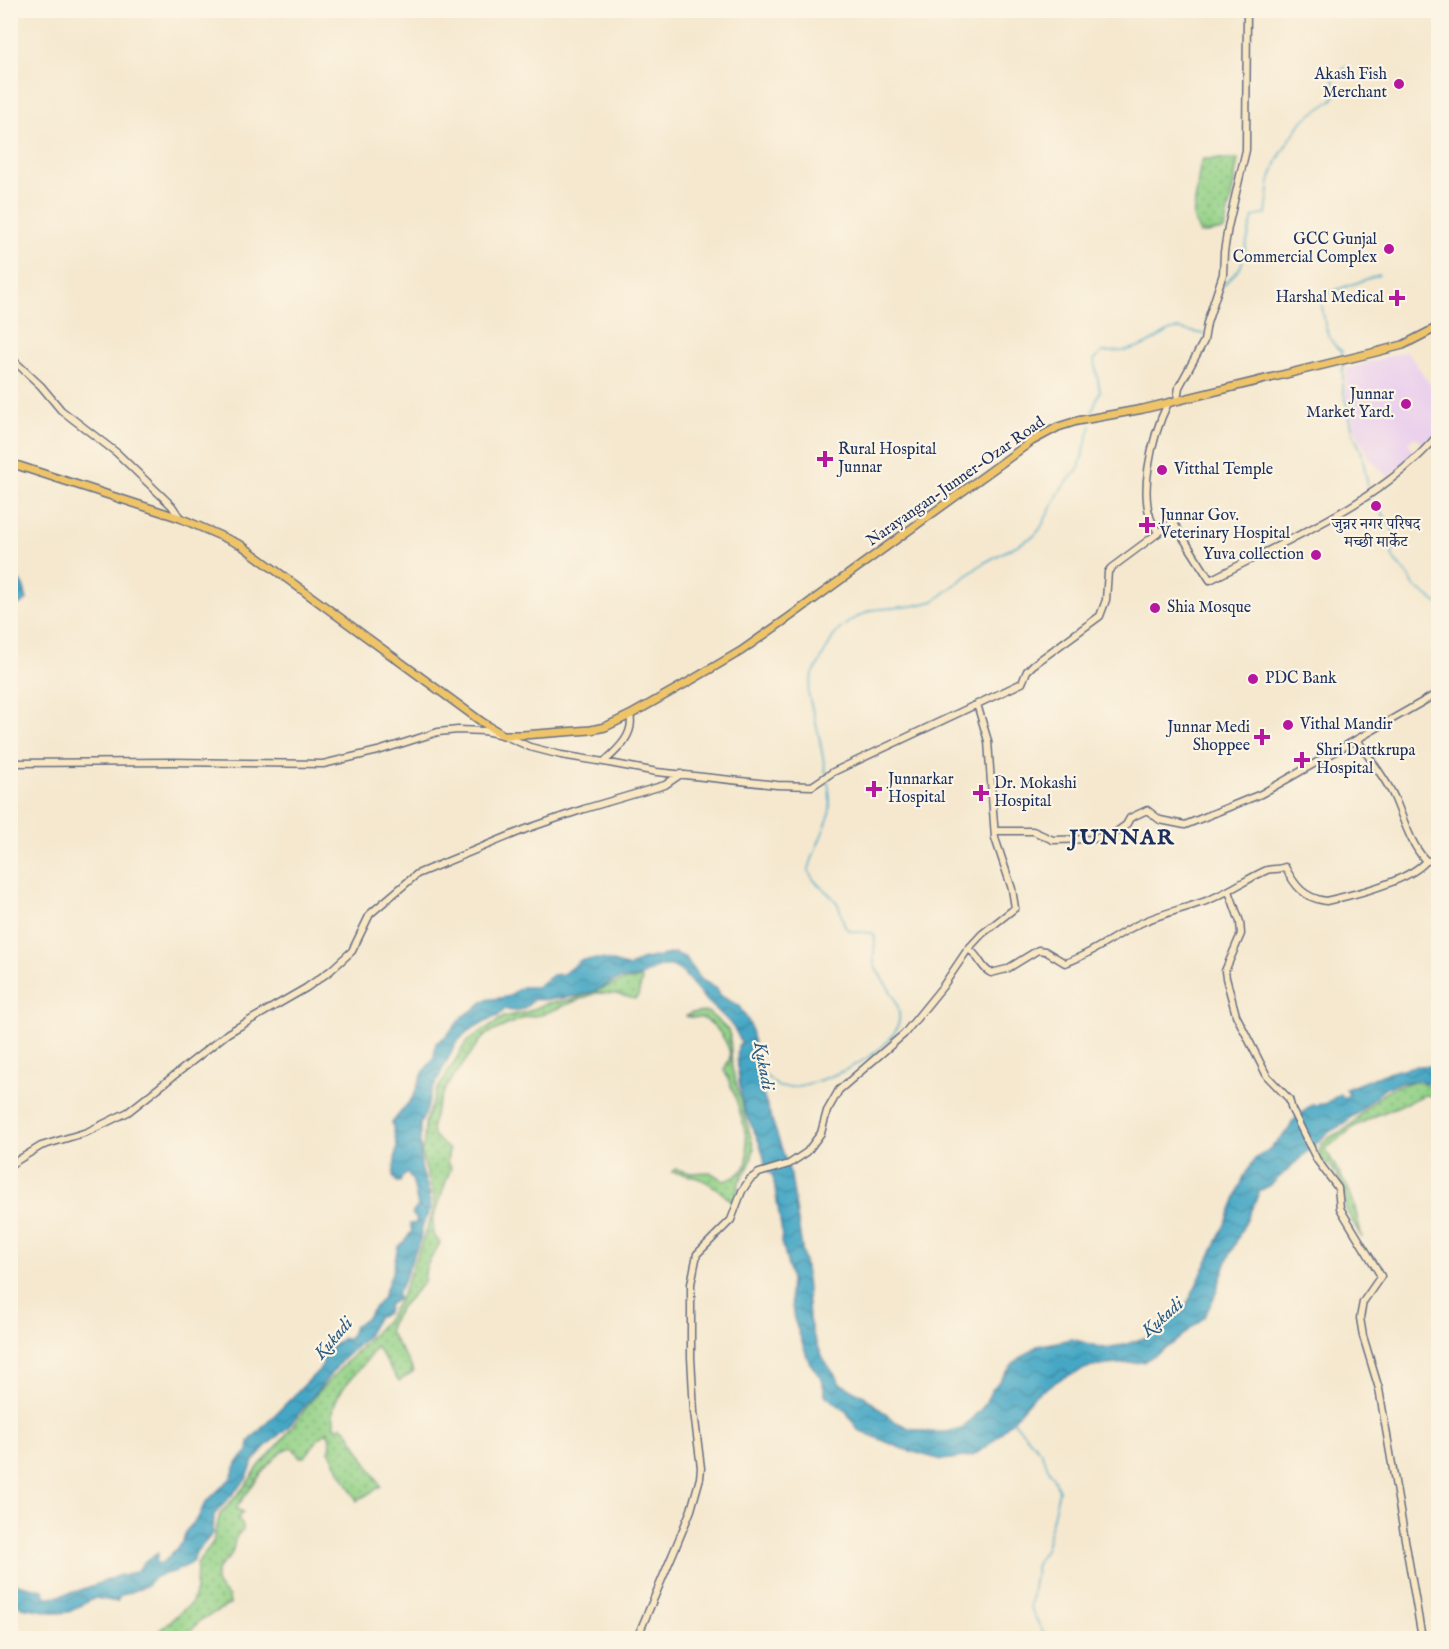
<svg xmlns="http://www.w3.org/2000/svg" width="1449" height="1649" font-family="'IM FELL English','Noto Serif Devanagari',serif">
<defs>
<pattern id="grass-dots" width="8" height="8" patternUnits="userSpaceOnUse" patternTransform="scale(1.5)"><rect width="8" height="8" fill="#94d288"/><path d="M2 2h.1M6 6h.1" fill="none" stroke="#78ab72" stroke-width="1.8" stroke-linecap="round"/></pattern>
<pattern id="water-waves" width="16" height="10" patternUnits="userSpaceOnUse" patternTransform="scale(1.5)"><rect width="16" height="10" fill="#45a7c5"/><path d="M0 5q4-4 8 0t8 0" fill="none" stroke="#3988a3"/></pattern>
</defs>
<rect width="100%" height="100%" fill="#fcf5e5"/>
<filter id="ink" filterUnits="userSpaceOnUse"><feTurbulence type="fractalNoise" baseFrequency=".0167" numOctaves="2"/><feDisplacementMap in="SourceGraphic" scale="12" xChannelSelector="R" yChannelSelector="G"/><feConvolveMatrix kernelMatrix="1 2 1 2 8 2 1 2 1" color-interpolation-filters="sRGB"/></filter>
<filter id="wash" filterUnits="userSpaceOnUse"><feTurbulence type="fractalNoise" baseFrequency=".008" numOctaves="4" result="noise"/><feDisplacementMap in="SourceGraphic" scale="24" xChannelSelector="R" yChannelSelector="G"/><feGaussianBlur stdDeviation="1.35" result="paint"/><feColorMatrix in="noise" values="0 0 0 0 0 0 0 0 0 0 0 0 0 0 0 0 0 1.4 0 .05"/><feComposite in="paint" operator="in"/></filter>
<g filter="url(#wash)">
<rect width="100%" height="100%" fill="#f5e8cf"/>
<path fill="#ebd1ec" d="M 1407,351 L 1438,396 L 1438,430 L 1425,446 L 1416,437 L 1408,442 L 1415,454 L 1388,477 L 1370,459 L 1354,427 L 1346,393 L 1347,369 Z"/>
<path fill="url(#grass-dots)" stroke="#588073" stroke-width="1.5" d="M 1203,159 L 1238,159 L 1232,194 L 1224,230 L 1200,234 L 1193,217 L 1200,166 Z
M 641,978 L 642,980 L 638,996 L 635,999 L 616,994 L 596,993 L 541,1015 L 525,1017 L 487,1034 L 478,1043 L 446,1088 L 437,1106 L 432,1126 L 433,1135 L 449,1150 L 447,1162 L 451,1167 L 433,1219 L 433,1234 L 440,1243 L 426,1267 L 424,1282 L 400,1308 L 390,1325 L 389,1331 L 414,1371 L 399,1381 L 376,1346 C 363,1374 322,1394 336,1428 L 342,1426 L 347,1430 L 381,1486 L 357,1501 L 329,1451 L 331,1445 L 328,1432 L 318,1439 L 305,1457 L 300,1457 L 293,1448 C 273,1449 250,1492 237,1506 L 237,1509 L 243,1512 L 238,1518 L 243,1526 L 243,1530 C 230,1541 237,1544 231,1555 C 228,1560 221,1564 218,1569 C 212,1583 219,1589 229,1597 L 230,1604 L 199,1621 L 186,1638 L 151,1638 L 192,1602 L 196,1590 L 197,1564 L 213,1542 L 220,1514 L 246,1485 L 259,1466 L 279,1444 L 318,1392 L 388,1318 L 401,1297 L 434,1210 L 434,1197 L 421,1153 L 424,1143 L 425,1123 L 437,1090 L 467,1041 L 504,1017 L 527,1012 L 547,1003 L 571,1000 L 622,981 Z
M 708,1012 L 728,1030 L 730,1036 L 732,1068 L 754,1149 L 749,1166 L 739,1182 L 735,1205 C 713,1183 703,1177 672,1172 L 676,1169 L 691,1173 L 710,1172 L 724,1181 C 732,1179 743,1173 746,1165 C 753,1144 734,1090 724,1070 C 725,1066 729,1062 730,1057 C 730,1044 716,1024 704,1019 C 698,1016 692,1019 686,1016 L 691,1013 Z
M 1416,1082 L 1423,1083 L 1438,1090 L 1438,1097 L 1425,1095 L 1375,1116 L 1357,1125 L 1325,1149 L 1348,1188 L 1354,1204 L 1362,1238 L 1346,1210 L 1344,1193 L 1340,1180 L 1331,1167 L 1320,1158 C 1314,1140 1338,1135 1348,1127 C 1352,1125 1355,1120 1358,1117 C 1375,1099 1390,1084 1416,1082 Z"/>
<path fill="url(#water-waves)" stroke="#306b92" stroke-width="1.5" d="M 20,581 L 24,588 L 27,600 L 13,608 L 11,606 L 11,585 Z
M 675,953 L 686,958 L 700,979 L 716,988 L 721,996 L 739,1006 C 742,1013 748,1018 750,1025 C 752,1031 751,1036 754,1042 L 750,1049 L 751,1057 L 761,1072 L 760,1081 L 764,1097 L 791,1176 L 806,1275 L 809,1319 L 813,1335 L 825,1362 L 838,1379 L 839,1383 L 864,1396 L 894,1421 L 909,1428 L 930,1432 L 946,1432 L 962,1428 L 983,1407 L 992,1390 L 1013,1364 L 1037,1346 L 1072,1339 L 1103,1348 L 1124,1345 L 1147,1337 L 1184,1311 L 1227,1220 L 1244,1176 L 1255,1159 L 1271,1148 L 1289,1129 L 1293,1121 L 1308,1108 L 1312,1105 L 1325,1104 L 1340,1094 L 1344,1098 L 1349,1095 L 1346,1089 C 1369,1080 1415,1059 1438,1068 L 1438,1085 L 1418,1080 L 1398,1083 L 1384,1089 L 1358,1113 L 1351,1117 L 1347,1122 L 1329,1132 L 1273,1183 L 1260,1191 L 1227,1261 L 1213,1300 L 1204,1317 L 1174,1343 L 1143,1362 L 1092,1366 L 1062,1378 L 1035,1395 L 1001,1433 L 986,1447 L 972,1456 L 942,1460 L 903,1449 L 858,1430 L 846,1411 L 825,1395 L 822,1379 L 809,1362 L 794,1319 L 790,1294 L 791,1280 L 784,1249 L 781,1243 L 782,1233 L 773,1176 L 765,1168 C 765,1148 752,1129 745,1111 C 740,1096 736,1061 738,1046 L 741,1043 C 734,1022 718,1012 703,997 C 694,988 686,972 674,967 C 662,962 648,974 636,978 C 630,979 623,978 617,980 C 608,983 601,990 592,992 C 574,997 552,1001 533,999 C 528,1008 516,1014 505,1009 L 498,1016 L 485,1021 L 468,1031 L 456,1043 L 430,1095 L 426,1112 L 420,1124 L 420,1145 L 421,1168 L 430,1195 L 430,1211 L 423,1224 L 420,1239 L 404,1280 L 397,1294 L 398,1299 L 388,1305 L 389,1309 L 386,1314 L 377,1318 L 366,1337 L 342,1360 L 288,1427 L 265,1447 L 254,1461 L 246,1479 L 214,1515 L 213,1533 L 195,1554 L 194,1561 C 188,1564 182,1569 176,1571 C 167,1574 151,1575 148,1585 L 120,1596 L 117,1602 L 95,1598 L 69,1612 L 58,1613 L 22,1607 L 11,1599 L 10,1579 L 17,1584 L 43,1590 L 46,1597 C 63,1598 104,1582 120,1575 L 124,1576 L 138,1570 L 144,1562 L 158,1553 L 156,1562 L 159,1564 L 165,1561 L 183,1541 L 186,1531 L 198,1518 L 205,1503 L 231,1478 L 237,1463 L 248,1451 L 249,1442 L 254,1436 L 319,1370 L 323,1363 L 322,1355 L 343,1338 L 345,1340 L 350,1337 L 354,1327 L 367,1317 L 383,1297 L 393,1270 L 398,1247 L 404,1242 L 412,1231 L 410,1224 L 417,1223 L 416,1218 L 412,1214 L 418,1206 L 413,1182 L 408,1173 L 402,1177 L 400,1182 L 397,1182 L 393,1177 L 397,1145 L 392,1123 L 413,1097 L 423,1073 L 434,1057 L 436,1043 L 446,1036 L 463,1016 L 475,1009 L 485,1000 L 507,997 L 522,987 L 536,987 L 553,975 L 563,974 L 581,960 L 602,959 L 629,967 L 641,960 Z"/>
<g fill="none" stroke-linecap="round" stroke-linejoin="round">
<path stroke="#45a7c5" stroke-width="1.5" d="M 1210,325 C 1214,314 1218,297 1222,288 C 1227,279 1235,275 1241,266 L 1253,217 L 1266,214 L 1270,181 L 1277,161 L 1288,142 L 1303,120 L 1331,101 L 1336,94 L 1333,78 L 1339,77 L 1340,72 L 1347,66
M 1342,357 L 1342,351 C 1323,340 1325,316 1320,297 L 1318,294 L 1330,292 L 1379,275
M 1343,365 L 1343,389 L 1354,436 L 1361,450 L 1367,480 L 1367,492
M 1092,412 L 1100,391 L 1094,360 L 1103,352 L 1124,351 L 1145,345 L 1171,330 L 1178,329 L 1204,334
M 1370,500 L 1381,511 L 1397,536 L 1392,555 L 1395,561 L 1405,571 L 1415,587 L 1438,604
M 826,774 L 819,736 L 808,693 L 812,676 L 833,637 L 839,630 L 850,621 L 871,610 L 913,606 L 934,601 L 982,564 L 1034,536 L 1040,529 L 1061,489 L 1079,468 L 1091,425
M 759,1070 L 779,1087 C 810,1091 894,1055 899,1021 C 902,996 878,980 874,962 C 872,952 877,944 874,934 C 866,930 854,935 847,929 C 842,925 842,910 837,903 C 830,892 814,885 809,872 C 807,866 826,827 829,816 C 831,803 830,790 827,778
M 1012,1420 L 1040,1451 L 1059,1490 L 1046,1548 L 1037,1562 L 1030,1607 L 1046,1638"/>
</g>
</g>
<g filter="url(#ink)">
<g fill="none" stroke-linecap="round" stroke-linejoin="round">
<defs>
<path id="secondary" d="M 10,357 L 41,386 L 61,410 L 117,453 L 172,506 L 180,518
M 1177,400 L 1179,387 L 1204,341 L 1207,323 L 1223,274 L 1224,252 L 1228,227 L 1246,150 L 1247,10
M 1158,532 C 1134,502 1153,434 1168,403
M 1357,739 C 1369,759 1386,778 1395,799 C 1404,820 1410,843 1426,861 L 1438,860
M 604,762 L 657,772 L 777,785 L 812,786 L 833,772 L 1022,683 L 1027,671 L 1033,665 L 1100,616 L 1106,600 L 1108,572 L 1111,568 L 1173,522 L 1210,580 C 1285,541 1383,501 1438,435
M 10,763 L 172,762 L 323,764 L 378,751 L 438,732 L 458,730 L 484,731 L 503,735 L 530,747 L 561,755 L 604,762 C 617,750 635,735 630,715
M 995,831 L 1033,831 L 1053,840 L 1093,839 L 1115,833 L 1126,825 L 1130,818 L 1147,810 L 1160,820 L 1185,825 L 1261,794 L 1438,693
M 1229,891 L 1240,922 L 1241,934 L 1225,971 L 1226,978 L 1236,1015 L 1267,1076 L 1289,1099 L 1292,1110 L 1317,1160 L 1338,1188 L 1340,1208 L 1344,1215 L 1381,1276 L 1363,1302 L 1360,1318 L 1363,1336 L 1379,1389 L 1422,1638
M 968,949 C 979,954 980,968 991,973 L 1007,969 L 1038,950 L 1045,951 L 1065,963 C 1093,954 1116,934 1143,922 C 1161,914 1182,909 1200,903 C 1224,896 1244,880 1267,870 C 1273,868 1279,870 1285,867 C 1295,886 1304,898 1326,901 C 1353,895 1409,881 1426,861
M 10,1165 L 41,1146 L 87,1132 L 128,1112 L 228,1033 L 306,988 L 330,971 L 352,951 L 370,914 L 417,874 L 526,829 L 584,809 L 665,785 L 681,774
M 637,1638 L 677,1544 L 691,1510 L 700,1478 L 701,1468 L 694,1412 L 691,1357 L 691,1284 L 697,1254 L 731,1220 L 742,1191 L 750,1179 L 759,1173 L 789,1164 L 807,1152 L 821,1133 L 827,1111 L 839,1090 L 904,1034 L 943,986 L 968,949 L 982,934 L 1015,908 L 1012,889 L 995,838 L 988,741 L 977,704"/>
<path id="primary" d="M 10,463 L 180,518 L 241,545 L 482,722 L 503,735 L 523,735 L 591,730 L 605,727 L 630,715 L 690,681 L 741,651 L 788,618 L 1032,441 L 1058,427 L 1077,421 L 1143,409 L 1376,352 L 1403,345 L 1438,327"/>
</defs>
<use href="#secondary" stroke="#677086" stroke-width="9"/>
<use href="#primary" stroke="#677086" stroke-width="10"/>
<use href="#secondary" stroke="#f9e7c3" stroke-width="6"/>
<use href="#primary" stroke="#efc469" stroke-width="7"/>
</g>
</g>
<g fill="#b5179e" stroke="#fcf5e5" stroke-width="2">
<circle cx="1399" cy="84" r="6"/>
<circle cx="1389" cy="249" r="6"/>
<path d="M1394 289h6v6h6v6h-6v6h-6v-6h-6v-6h6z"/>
<circle cx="1406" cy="404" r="6"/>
<path d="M822 450h6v6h6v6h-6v6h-6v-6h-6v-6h6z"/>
<circle cx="1162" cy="470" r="6"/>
<circle cx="1376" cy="506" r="6"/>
<path d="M1144 516h6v6h6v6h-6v6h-6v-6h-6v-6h6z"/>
<circle cx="1316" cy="555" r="6"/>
<circle cx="1155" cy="608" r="6"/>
<circle cx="1253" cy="679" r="6"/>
<circle cx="1288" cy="725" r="6"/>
<path d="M1259 728h6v6h6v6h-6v6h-6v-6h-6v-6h6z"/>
<path d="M1299 751h6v6h6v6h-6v6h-6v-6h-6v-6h6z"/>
<path d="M871 780h6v6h6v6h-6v6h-6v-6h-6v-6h6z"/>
<path d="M978 784h6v6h6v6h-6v6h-6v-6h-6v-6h6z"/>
</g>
<g text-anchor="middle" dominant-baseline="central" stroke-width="4.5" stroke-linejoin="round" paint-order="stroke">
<g font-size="16" fill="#1b2f5e" stroke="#fcf5e5" text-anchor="start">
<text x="1387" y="75" text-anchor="end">Akash Fish<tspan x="1387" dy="18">Merchant</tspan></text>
<text x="1377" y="240" text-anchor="end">GCC Gunjal<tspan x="1377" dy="18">Commercial Complex</tspan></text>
<text x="1384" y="298" text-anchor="end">Harshal Medical</text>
<text x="1394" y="395" text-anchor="end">Junnar<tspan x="1394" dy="18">Market Yard.</tspan></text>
<text x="838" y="450">Rural Hospital<tspan x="838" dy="18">Junnar</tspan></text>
<text x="1174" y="470">Vitthal Temple</text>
<text x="1160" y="516">Junnar Gov.<tspan x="1160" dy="18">Veterinary Hospital</tspan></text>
<text x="1376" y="525" text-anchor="middle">जुन्नर नगर परिषद<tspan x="1376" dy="18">मच्छी मार्केट</tspan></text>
<text x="1304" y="555" text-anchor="end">Yuva collection</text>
<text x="1167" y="608">Shia Mosque</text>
<text x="1265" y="679">PDC Bank</text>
<text x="1300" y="725">Vithal Mandir</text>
<text x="1250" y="728" text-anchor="end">Junnar Medi<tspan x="1250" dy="18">Shoppee</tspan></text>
<text x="1316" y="751">Shri Dattkrupa<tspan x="1316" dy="18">Hospital</tspan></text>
<text x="888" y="780">Junnarkar<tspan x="888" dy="18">Hospital</tspan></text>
<text x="994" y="784">Dr. Mokashi<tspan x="994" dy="18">Hospital</tspan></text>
</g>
<g font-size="16" fill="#1b2f5e" stroke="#fcf5e5">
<text transform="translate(956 482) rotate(-35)">Narayangan-Junner-Ozar Road</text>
</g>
<g font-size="18" font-style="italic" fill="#2a5982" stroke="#fcf5e5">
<text transform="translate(763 1066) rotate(80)">Kukadi</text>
<text transform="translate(1163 1318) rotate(-41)">Kukadi</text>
<text transform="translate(334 1339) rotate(-49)">Kukadi</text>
</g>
<g font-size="22" font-weight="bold" letter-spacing="1.5" fill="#1b2f5e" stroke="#fcf5e5">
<text x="1122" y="838">JUNNAR</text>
</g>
</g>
<rect width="1449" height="1649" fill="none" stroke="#fcf5e5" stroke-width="36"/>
</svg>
